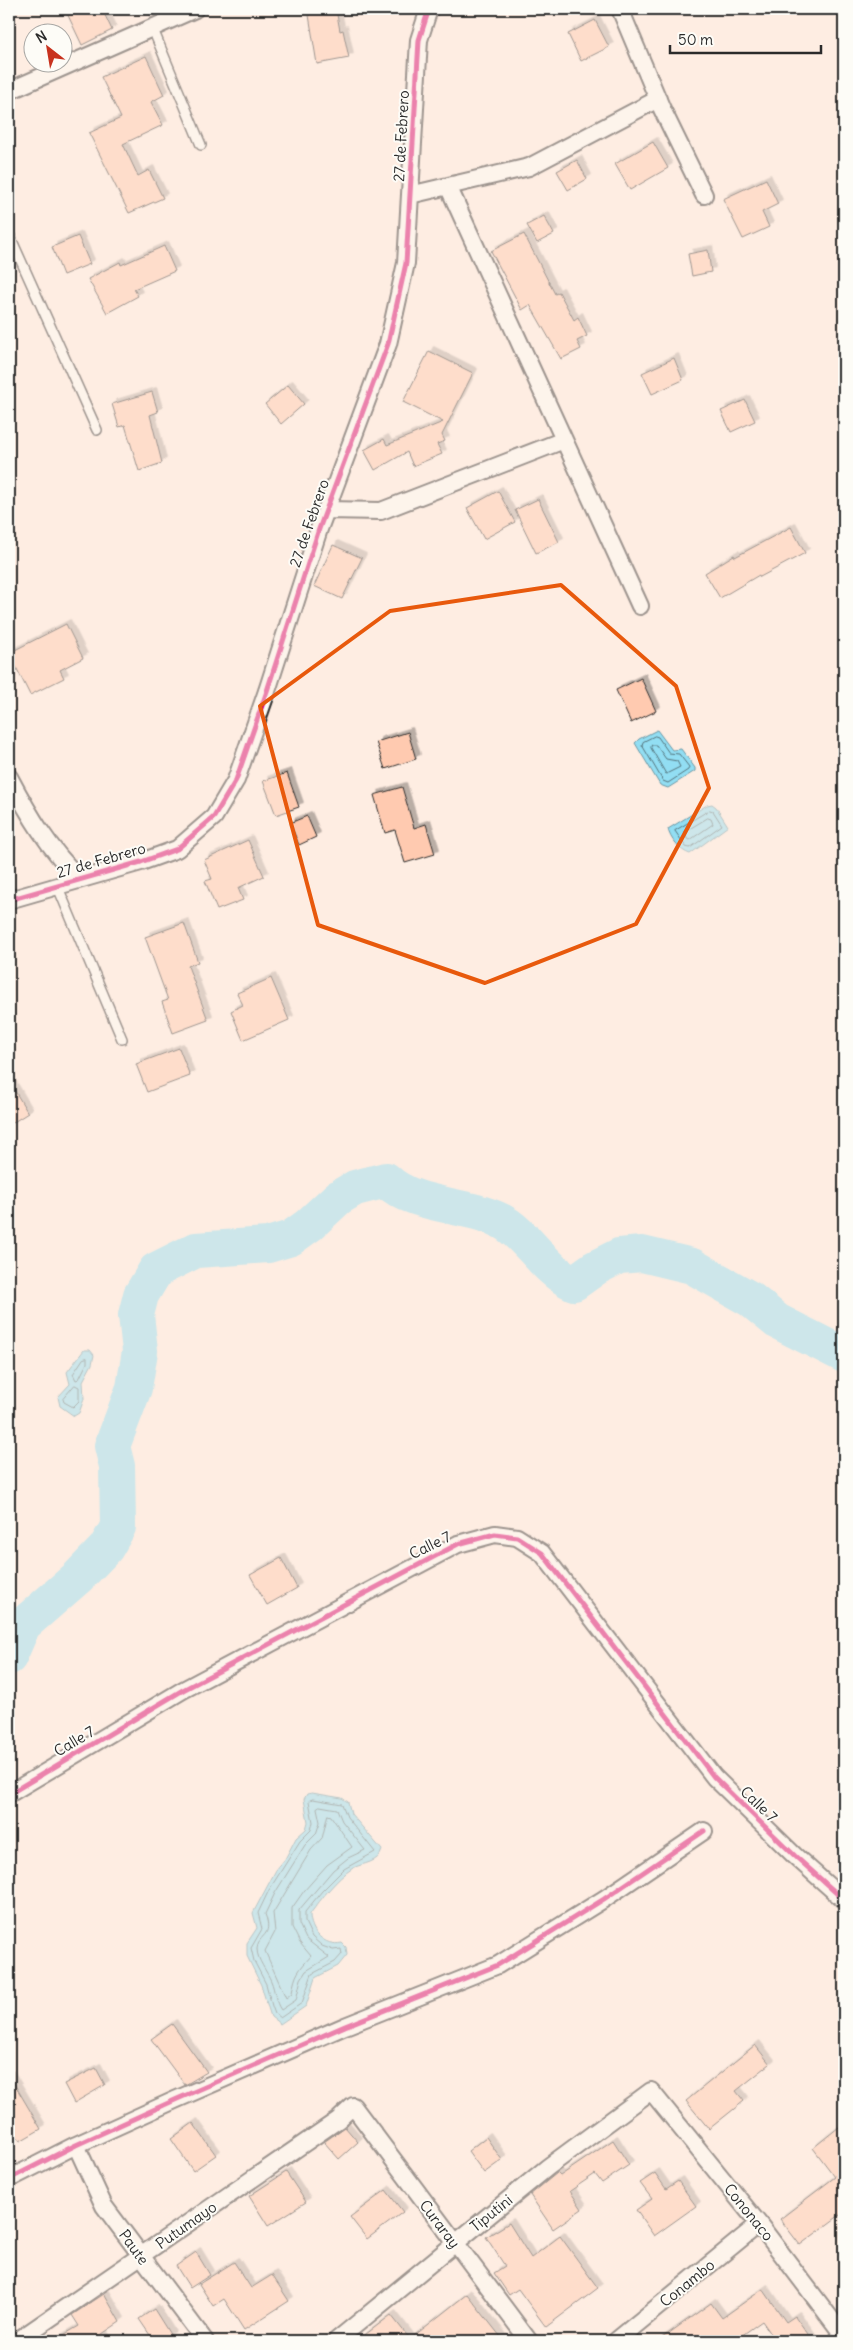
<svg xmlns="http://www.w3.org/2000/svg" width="853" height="2350" font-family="Delius,sans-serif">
<defs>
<filter id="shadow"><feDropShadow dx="4.5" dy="-4.5" stdDeviation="0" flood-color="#0004"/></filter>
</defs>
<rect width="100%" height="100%" fill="#feede2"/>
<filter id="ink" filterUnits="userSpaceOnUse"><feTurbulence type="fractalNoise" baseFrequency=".02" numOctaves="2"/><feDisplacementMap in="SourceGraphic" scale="10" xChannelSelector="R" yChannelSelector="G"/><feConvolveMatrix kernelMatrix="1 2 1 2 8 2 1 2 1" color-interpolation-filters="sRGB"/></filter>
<g filter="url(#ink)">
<path fill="#92def3" stroke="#6996a3" d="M 657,730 L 672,750 L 681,749 L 695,768 L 695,771 L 668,788 L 660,785 L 635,743 L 639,739 Z
M 712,804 L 716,807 L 728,826 L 690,854 C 680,851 670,839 668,829 L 707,805 Z
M 84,1350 L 90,1350 L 94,1355 L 92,1364 L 83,1381 L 84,1399 L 79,1413 L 74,1416 L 60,1406 L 58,1397 L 70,1384 L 67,1372 Z
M 312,1793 L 342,1798 L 348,1802 L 351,1814 L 382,1850 C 379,1863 363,1863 353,1868 C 336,1879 322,1898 310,1914 C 310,1931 324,1947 342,1943 L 346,1947 L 347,1955 L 338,1966 L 315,1978 L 306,2006 L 280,2024 L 271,2017 L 261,1985 L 247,1956 L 247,1943 L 257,1928 L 253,1913 L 276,1870 L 285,1859 L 296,1838 L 306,1829 L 308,1822 L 304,1799 L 307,1794 Z"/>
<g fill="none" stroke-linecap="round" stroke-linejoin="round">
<path stroke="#54737b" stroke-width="1" d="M 655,736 L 658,737 L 669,753 L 679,754 L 689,767 L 688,770 L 668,783 L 663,781 L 642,745 L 643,742 Z
M 652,745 L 656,745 L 666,759 L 677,761 L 680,767 L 666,774 L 651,748 Z
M 710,810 L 713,811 L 722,825 L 690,848 L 686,847 L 675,831 Z
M 708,818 L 711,819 L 713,824 L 690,840 L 687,839 L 685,832 Z
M 87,1358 L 87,1363 L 79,1379 L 76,1380 L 73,1374 L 83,1359 Z
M 75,1385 L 79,1387 L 79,1401 L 73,1407 L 64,1402 L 63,1399 Z
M 313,1799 L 342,1804 L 347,1817 L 375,1852 L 344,1869 L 322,1891 L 305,1912 L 305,1922 L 312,1937 L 322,1946 L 333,1950 L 341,1949 L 342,1954 L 335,1962 L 312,1974 L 302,2003 L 280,2018 L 275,2014 L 272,2006 L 266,1984 L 254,1961 L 251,1948 L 262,1929 L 258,1913 L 269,1890 L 300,1841 L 311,1830 L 313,1822 L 309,1801 Z
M 320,1806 L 337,1809 L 342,1821 L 365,1850 L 348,1858 L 333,1870 L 299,1910 L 299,1924 L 306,1939 L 329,1957 L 306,1971 L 301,1979 L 296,2000 L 281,2010 C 275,2002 275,1990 271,1981 C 267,1971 257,1960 257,1949 C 258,1933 274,1938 265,1914 L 275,1893 L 305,1845 L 316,1834 L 320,1822 L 317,1808 Z
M 328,1815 L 331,1816 L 352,1847 L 327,1865 L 304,1891 L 292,1908 L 292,1927 L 300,1943 L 311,1956 C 299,1970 295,1973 292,1993 L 286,1998 L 265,1951 L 275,1932 L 273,1913 L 311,1850 L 322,1838 Z"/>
<path stroke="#92def3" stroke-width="36" d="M 9,1657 L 23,1625 L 78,1577 L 106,1548 L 118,1527 L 117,1466 L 112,1446 L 134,1388 L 140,1351 L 136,1315 L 141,1295 L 156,1270 L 196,1250 L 268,1245 L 291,1238 L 309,1225 L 338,1198 L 355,1188 L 386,1180 C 415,1209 475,1203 508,1225 C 532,1242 546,1271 574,1283 L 595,1268 L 619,1256 L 642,1254 L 692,1266 L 750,1299 L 777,1321 L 844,1355"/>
</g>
<path fill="#ffcab0" stroke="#2b2b2b" filter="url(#shadow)" d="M 65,9 L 102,9 L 112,30 L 82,45 Z
M 308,9 L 336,9 L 340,31 L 343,30 L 349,58 L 317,64 Z
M 595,20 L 609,47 L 581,61 L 568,34 Z
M 146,56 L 164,95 L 151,102 L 163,125 L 123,144 L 138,176 L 149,170 L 163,198 L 129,213 L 89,133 L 121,118 L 101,77 Z
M 653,142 L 668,168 L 630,190 L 615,164 Z
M 577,160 L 587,179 L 568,190 L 557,171 Z
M 766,179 L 778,204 L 762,212 L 769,227 L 743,239 L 723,199 Z
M 544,216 L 554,234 L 537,243 L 527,225 Z
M 524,234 L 555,294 L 559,292 L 574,320 L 578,317 L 587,336 L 577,341 L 581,349 L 561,359 L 530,305 L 522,310 L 491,251 Z
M 78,236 L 90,264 L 63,275 L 52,247 Z
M 164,246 L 175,271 L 134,289 L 138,296 L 107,313 L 88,279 L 120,262 L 121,265 Z
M 708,250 L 711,272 L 692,276 L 688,254 Z
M 429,351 L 473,373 L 442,435 L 445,441 L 437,444 L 442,454 L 413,466 L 407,452 L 375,470 L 364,450 L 384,439 L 387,445 L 443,422 L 403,402 Z
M 674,358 L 683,380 L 652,394 L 642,373 Z
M 288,385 L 304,404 L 281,424 L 265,404 Z
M 152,392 L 158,412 L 150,415 L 162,463 L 139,471 L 125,425 L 119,427 L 112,404 Z
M 745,400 L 755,421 L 731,432 L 721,411 Z
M 498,491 L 515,522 L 484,539 L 467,508 Z
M 538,499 L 559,542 L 536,553 L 515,510 Z
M 791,527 L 805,553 L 760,577 L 759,575 L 720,598 L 705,573 L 734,555 L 735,557 Z
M 333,545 L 362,558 L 342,599 L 314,586 Z
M 66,624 L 83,658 L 60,670 L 64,678 L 30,695 L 9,653 Z
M 641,678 L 656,711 L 631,723 L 616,690 Z
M 408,732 L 416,759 L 385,769 L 376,742 Z
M 287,773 L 299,807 L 276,815 L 263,781 Z
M 402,787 L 414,828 L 426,824 L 435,854 L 405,863 L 395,830 L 385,833 L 374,795 Z
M 307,816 L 316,837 L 299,845 L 290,823 Z
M 248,840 L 264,876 L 238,888 L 243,900 L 217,910 L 205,881 L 212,879 L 204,860 Z
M 184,923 L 198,962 L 188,966 L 208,1020 L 173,1033 L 162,1002 L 168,1000 L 145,937 Z
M 271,978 L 289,1020 L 243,1040 L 231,1011 L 243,1005 L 237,993 Z
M 179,1048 L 190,1076 L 147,1092 L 136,1064 Z
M 9,1081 L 28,1113 L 9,1125 Z
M 281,1558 L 297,1588 L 267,1605 L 250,1575 Z
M 172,2024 L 207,2072 L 185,2085 L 151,2039 Z
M 755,2045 L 770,2064 L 736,2091 L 744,2101 L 709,2129 L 686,2101 Z
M 96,2068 L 105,2085 L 74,2103 L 64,2084 Z
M 9,2075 L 41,2129 L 20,2141 L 9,2123 Z
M 193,2123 L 216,2155 L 193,2171 L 171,2139 Z
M 844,2123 L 844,2212 L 800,2245 L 780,2219 L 835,2177 L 813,2148 Z
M 345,2127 L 358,2142 L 339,2159 L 324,2142 Z
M 486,2137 L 502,2160 L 484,2173 L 468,2151 Z
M 613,2140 L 629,2165 L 602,2183 L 595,2174 L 570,2191 L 582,2209 L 553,2229 L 530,2195 L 557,2173 L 560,2176 Z
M 286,2172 L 306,2202 L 268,2226 L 249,2196 Z
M 655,2173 L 666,2189 L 678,2181 L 696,2206 L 654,2236 L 636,2210 L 652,2199 L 640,2183 Z
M 386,2190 L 403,2212 L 367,2239 L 350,2217 Z
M 509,2223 L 531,2258 L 560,2236 L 598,2288 L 546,2327 L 518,2289 L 509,2295 L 494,2273 L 505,2266 L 486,2237 Z
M 196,2252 L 210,2275 L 190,2288 L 176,2266 Z
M 234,2262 L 251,2288 L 272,2275 L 289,2301 L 244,2330 L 224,2299 L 213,2306 L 199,2284 Z
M 763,2289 L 786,2322 L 795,2316 L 813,2341 L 776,2341 L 762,2321 L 734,2341 L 658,2341 L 711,2303 L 722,2318 Z
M 104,2294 L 120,2322 L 102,2334 L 106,2341 L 53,2341 L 79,2326 L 72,2315 Z
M 467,2294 L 504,2341 L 357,2341 L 391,2315 L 410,2339 Z
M 154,2309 L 171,2336 L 162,2341 L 154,2341 L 139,2319 Z"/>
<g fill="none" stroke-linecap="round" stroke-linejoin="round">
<defs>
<path id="service" d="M 152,27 L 201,145
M 9,234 L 97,430
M 57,885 L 122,1039"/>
<path id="minor" d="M 620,9 L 662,109 L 704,195
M 9,91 L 195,9
M 448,186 L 640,606
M 410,195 L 529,167 L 658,99
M 327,510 L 381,511 L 564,440
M 9,777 C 29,815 49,849 80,879
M 9,900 L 141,862 L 177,849 L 214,817 L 236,780 L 267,691 L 319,529 L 388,344 L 406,263 L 419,40 L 429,9
M 9,1794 L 183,1690 L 458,1544 L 495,1534 L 517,1537 L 542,1553 L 714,1777 L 795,1856 L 844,1900
M 76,2145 L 104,2206 L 205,2341
M 9,2179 L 76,2145 L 175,2100 L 345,2026 L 498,1965 L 604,1899 L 704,1831
M 17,2341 L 338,2120 L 353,2106 L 529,2341
M 336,2341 L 548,2167 L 651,2091 L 759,2224 L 844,2336
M 616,2341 L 759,2224"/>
</defs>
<use href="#service" stroke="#2b2b2b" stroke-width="12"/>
<use href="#minor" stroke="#2b2b2b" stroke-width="20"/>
<use href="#service" stroke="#fdfcf7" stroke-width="9"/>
<use href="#minor" stroke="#fdfcf7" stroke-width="16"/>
<defs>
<path id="cycleway" d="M 9,900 L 141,862 L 177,849 L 214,817 L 236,780 L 267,691 L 319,529 L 388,344 L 406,263 L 419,40 L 429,9
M 9,1794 L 183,1690 L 458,1544 L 495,1534 L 517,1537 L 542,1553 L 714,1777 L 795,1856 L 844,1900
M 9,2179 L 76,2145 L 175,2100 L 345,2026 L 498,1965 L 604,1899 L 704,1831"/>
</defs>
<use href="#cycleway" stroke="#fdfcf7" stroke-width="8"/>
<use href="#cycleway" stroke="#d6006c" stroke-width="5"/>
</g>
</g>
<path d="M0 0H853V2350H0ZM 561,585 L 676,686 L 709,788 L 636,924 L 485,983 L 318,925 L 260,706 L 390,611 Z" fill="#feede2" fill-opacity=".55" fill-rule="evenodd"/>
<path fill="none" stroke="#e8590c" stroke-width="4" stroke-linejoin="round" d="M 561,585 L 676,686 L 709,788 L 636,924 L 485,983 L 318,925 L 260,706 L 390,611 Z"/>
<g text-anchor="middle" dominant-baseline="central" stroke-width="4" stroke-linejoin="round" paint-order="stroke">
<g font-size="15" fill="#2b2b2b" stroke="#fdfcf7">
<text transform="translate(401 136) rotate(-87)">27 de Febrero</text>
<text transform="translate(309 523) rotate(-71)">27 de Febrero</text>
<text transform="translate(101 860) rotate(-16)">27 de Febrero</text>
<text transform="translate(430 1545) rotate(-26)">Calle 7</text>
<text transform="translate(74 1741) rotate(-31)">Calle 7</text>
<text transform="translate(759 1804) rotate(44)">Calle 7</text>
<text transform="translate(749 2212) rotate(51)">Cononaco</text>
<text transform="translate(491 2213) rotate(-39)">Tiputini</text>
<text transform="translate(440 2224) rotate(53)">Curaray</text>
<text transform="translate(186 2225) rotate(-35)">Putumayo</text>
<text transform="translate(134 2247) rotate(54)">Paute</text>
<text transform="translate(687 2283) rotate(-39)">Conambo</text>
</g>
</g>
<rect width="853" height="2350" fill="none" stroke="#fdfcf7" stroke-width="30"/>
<rect x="15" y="15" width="823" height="2320" fill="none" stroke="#2b2b2b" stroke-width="2" filter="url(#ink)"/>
<g transform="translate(48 48) rotate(329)"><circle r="24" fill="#fdfcf7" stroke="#a9a8a5"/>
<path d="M0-4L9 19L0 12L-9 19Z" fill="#c8321e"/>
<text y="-8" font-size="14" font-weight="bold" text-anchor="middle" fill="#2b2b2b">N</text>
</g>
<path d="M670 45v8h151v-8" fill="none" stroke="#2b2b2b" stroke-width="2.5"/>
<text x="678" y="45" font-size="15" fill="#2b2b2b" stroke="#fdfcf7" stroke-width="4" paint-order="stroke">50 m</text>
</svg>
